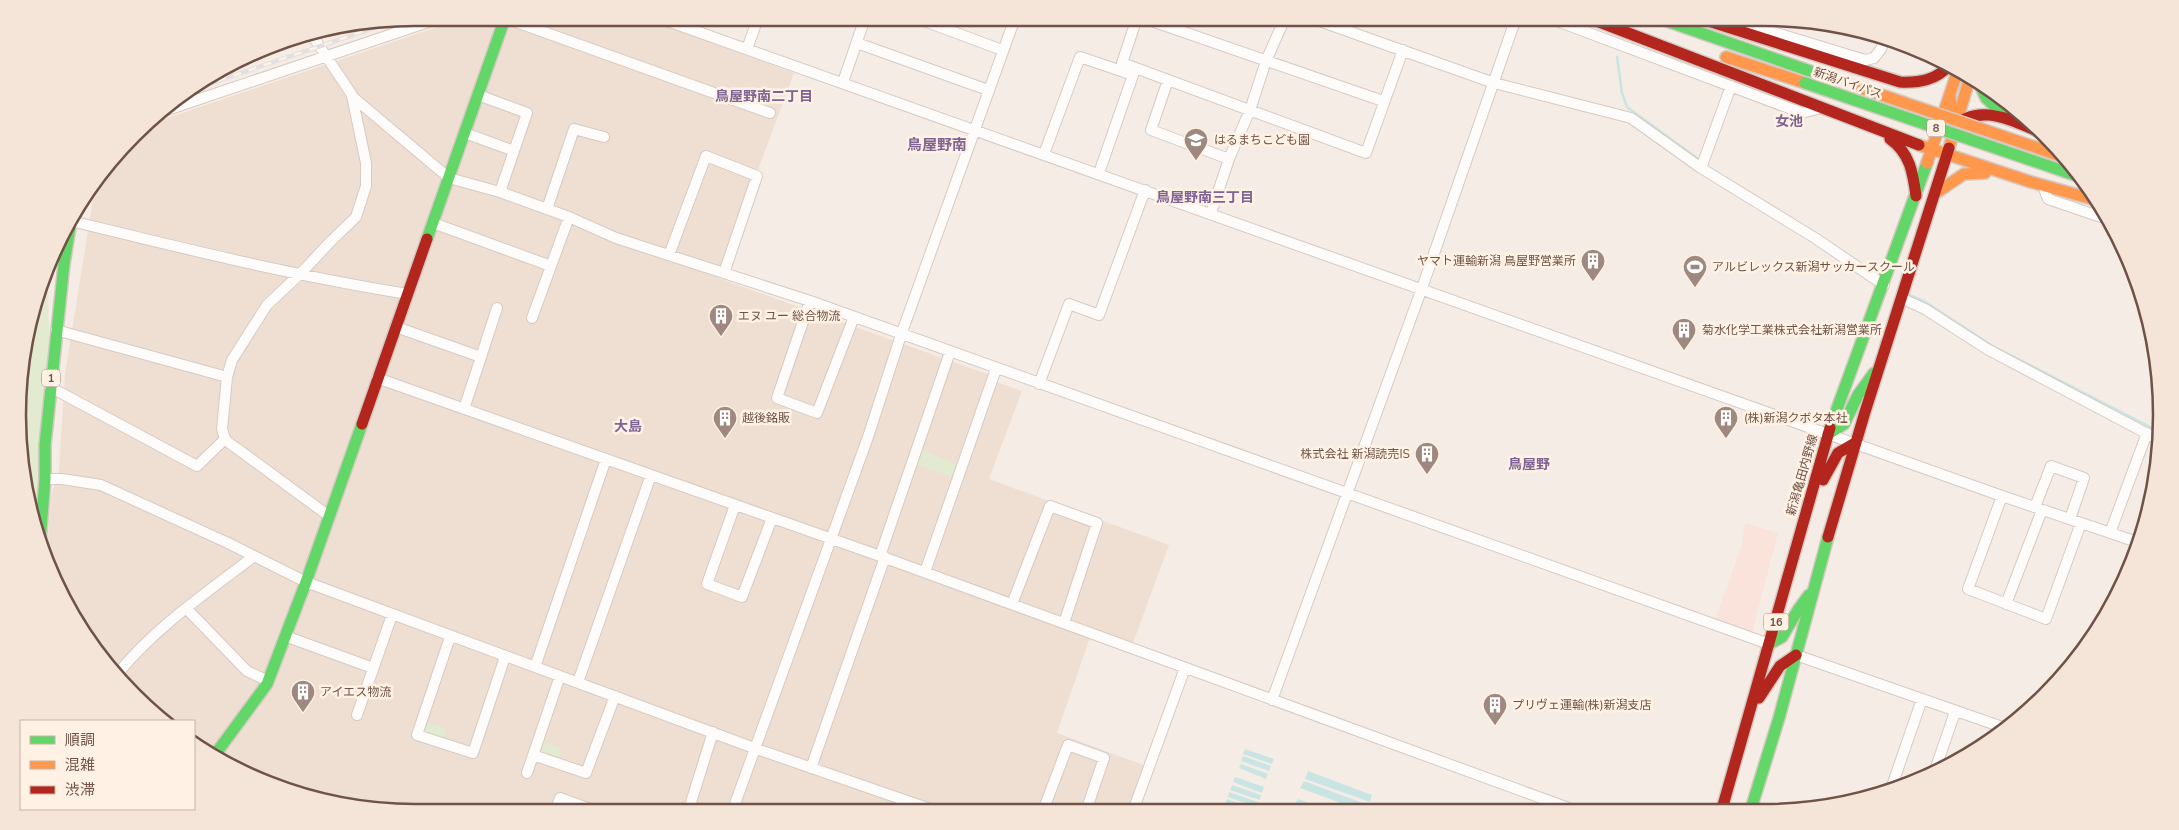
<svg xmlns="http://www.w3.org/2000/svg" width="2179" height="830" font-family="'Nunito Sans','Noto Sans JP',sans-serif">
<rect width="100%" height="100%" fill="#f5ede5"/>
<path fill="#eedfd2" d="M 464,18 L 643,18 L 794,73 L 718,278 L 990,375 L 996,382 L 1022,391 L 989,479 L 1169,545 L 1133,643 L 1093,629 L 1057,733 L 1146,766 L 1130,811 L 415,812 L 312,799 L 239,771 L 194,743 L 194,721 L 165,721 L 84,636 L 46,563 L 51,496 L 59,470 L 65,374 L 95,187 L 146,125 Z"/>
<path fill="#f9e3db" d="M 1745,523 L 1778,533 L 1752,633 L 1715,620 L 1741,547 Z"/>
<path fill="#e2ead0" d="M 48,267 L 49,335 L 37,532 L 25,493 L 21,363 L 39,287 Z
M 922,450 L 956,464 L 951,477 L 916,464 Z
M 427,722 L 447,729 L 443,739 L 424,732 Z
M 544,742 L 562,749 L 558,760 L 540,753 Z"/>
<path fill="#c8e5e4" d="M 1245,749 L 1274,759 L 1272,764 L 1243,754 Z
M 1243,756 L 1271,766 L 1269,771 L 1241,761 Z
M 1241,764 L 1268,774 L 1266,779 L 1239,768 Z
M 1308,771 L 1372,795 L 1370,802 L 1305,779 Z
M 1235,777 L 1264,787 L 1262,793 L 1233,782 Z
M 1304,781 L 1368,805 L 1366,810 L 1360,810 L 1300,788 Z
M 1232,785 L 1261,795 L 1260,800 L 1230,790 Z
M 1229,792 L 1258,802 L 1257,807 L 1228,797 Z
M 1227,799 L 1256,810 L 1243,810 L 1225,804 Z
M 1298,799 L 1328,810 L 1305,810 L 1294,806 Z"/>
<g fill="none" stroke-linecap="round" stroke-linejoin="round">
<path stroke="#c8e5e4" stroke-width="2.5" d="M 1617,57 L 1622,93 L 1627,107 L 1701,161
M 1909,295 L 1924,301 L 1991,345 L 2160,432"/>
<defs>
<path id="street" d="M 505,18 L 770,113
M 659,18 L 2002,496 L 2137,542
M 916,18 L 1002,50
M 1137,18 L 1122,63 L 1366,153 L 1403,50
M 1143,18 L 1383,101
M 1311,18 L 1494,83 L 1631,118 L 1701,168 L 1815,238 L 1884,285
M 1549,18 L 1802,113 L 1817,109
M 1727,18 L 1865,60 L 1874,58 L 1881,49 L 1885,38
M 312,35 L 354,98 L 449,178 L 500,192 L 569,217 L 616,238 L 810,301 L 1769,644
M 281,41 L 290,38
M 857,43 L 988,90
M 747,49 L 758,18
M 1168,80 L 1151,130 L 1229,159
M 843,82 L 865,18
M 478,95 L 527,113 L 500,192
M 158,113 L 440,18
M 465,133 L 514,151
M 1044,154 L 1080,57 L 1133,75 L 1099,173
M 1701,168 L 1731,86
M 2043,186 L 2048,199 L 2101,217 L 2109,217
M 547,209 L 574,129 L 604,137
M 1211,213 L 1229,159 L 1250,110 L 1266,61 L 1285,18
M 71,221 C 182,248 294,276 408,294
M 433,223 L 551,266
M 669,255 L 706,156 L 757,176 L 724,273
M 1903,299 L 1925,309 L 1987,349 L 2161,441
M 810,301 L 777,398 L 817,413 L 854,317
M 532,318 L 569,217
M 396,327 L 481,357
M 56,330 L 227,377
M 377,378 L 880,556 L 1574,810
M 1039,384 L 1069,304 L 1099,315 L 1145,190
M 50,387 L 197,466 L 225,439
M 464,409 L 497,308
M 45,479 L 62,479 L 101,485 L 228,543 L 306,582 L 754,748 L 936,811
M 2002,496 L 1968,589 L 2046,619 L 2081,523
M 735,505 L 707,584 L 742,597 L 772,518
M 2035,507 L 2051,466 L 2084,478 L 2070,519
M 329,516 L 228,442 L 225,439 L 222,429 L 227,377 L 232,360 L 267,305 L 301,273 L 331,241 L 356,217 L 366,186 L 366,163 L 352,96
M 2110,533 L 2147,433
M 880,556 L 950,352
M 925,572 L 996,369
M 1012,604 L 1050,506 L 1097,523 L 1064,623
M 2006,604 L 2042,510
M 186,608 L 247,671 L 268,681
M 285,636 L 373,668
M 450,637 L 417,735 L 473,753 L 505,657
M 1796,655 L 2005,728
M 535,667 L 606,459
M 119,672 C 157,626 206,593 253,557
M 578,682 L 651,475
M 1272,700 L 1422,288 L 1516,18
M 357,715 L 392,615
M 533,755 L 586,773 L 615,696
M 811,768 L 885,557
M 527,773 L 560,676
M 1934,773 L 1955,712
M 1892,786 L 1922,699
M 1043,811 L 1068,745 L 1104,758 L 1086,811
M 1133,811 L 1185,668
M 555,812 L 560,798 L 598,812
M 688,812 L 713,732
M 732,812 L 868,437 L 901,335 L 1015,18"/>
<path id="fast" d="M 1658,18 L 1810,71
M 1979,83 L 1986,98 L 2007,118
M 2066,172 L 2080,177
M 427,239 L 505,18
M 1830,428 L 1927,163
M 1828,434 L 1844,424 L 1858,395 L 1874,373
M 40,542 L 45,479 L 45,445 L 64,264 L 72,215
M 1769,644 L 1782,637 L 1798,610 L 1809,595
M 214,756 L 267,684 L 306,582 L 362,424
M 1751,809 L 1779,718 L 1828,537"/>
<path id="slow" d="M 1726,57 L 1805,83
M 1950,97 L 1955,133
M 1919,145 L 2031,182 L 2096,200
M 1949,148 L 1970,77
M 1927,163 L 1958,70
M 1936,193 L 1964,174 L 1985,173"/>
<path id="jam" d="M 1589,18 L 1919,145
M 1699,18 L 1900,82 C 1920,83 1936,80 1950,65
M 1949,130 C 1978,102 2008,119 2040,132
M 1890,139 C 1910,153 1913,173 1916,196
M 362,424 L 427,239
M 1823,480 L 1838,453 L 1855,443
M 1828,537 L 1865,412 L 1949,148
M 1759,698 L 1780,666 L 1796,655
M 1722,809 L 1830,428"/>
</defs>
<use href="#street" stroke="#d6cac3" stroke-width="12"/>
<use href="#fast" stroke="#d4c9c2" stroke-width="14"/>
<use href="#slow" stroke="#d4c9c2" stroke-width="14"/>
<use href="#jam" stroke="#d4c9c2" stroke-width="14"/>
<use href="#street" stroke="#fefcfb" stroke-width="10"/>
<use href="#fast" stroke="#63d668" stroke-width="11"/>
<use href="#slow" stroke="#ff974d" stroke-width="11"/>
<use href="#jam" stroke="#b3261e" stroke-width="11"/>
<defs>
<path id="rail" d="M 188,91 L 394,21"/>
</defs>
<use href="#rail" stroke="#e3e0e2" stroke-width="4.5"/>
<use href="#rail" stroke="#fff2e4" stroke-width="2.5" stroke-dasharray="8" stroke-linecap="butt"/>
<defs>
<path id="fast-bridge" d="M 1805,83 L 2066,172"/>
<path id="slow-bridge" d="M 1861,88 L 2067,158"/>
</defs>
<use href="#fast-bridge" stroke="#d3c9c3" stroke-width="14" stroke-linecap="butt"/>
<use href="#slow-bridge" stroke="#d3c9c3" stroke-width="14" stroke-linecap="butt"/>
<use href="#fast-bridge" stroke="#63d668" stroke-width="11"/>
<use href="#slow-bridge" stroke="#ff974d" stroke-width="11"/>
</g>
<defs>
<symbol id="school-pin" viewBox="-11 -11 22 30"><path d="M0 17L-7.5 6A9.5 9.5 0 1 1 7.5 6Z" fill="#9f887f" stroke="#fff2e4"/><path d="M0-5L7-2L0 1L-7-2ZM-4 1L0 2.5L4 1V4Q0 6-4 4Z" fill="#fff"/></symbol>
<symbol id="building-pin" viewBox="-11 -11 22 30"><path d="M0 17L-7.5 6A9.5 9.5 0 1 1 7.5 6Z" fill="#9f887f" stroke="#fff2e4"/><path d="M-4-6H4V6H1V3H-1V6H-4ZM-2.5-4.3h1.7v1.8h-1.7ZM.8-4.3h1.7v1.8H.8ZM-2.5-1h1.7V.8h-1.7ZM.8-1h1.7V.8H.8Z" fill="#fff"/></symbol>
<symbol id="stadium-pin" viewBox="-11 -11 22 30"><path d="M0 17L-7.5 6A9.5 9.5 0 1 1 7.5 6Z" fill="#9f887f" stroke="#fff2e4"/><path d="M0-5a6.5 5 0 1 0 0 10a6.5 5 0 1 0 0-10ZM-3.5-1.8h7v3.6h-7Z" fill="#fff"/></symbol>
</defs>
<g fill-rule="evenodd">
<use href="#school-pin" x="1182" y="126" width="28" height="38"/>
<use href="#building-pin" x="1579" y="247" width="28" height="38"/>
<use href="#stadium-pin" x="1681" y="253" width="28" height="38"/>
<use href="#building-pin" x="707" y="302" width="28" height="38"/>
<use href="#building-pin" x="1670" y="316" width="28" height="38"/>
<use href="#building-pin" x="711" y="404" width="28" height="38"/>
<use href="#building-pin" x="1712" y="404" width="28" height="38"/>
<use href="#building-pin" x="1413" y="440" width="28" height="38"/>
<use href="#building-pin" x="289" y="678" width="28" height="38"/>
<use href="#building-pin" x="1481" y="691" width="28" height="38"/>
</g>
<g text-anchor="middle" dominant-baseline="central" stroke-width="5" stroke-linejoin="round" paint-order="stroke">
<g fill="#fff2e4" stroke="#9b8277" stroke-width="1">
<rect x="1927" y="119.5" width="18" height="17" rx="4"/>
<rect x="42" y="369.5" width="18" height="17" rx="4"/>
<rect x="1763.5" y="613.5" width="25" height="17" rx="4"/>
</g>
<g font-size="11" font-weight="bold" fill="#705248">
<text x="1936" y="128">8</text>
<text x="51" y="378">1</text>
<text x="1776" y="622">16</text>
</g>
<g font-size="12" fill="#705248" stroke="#fff2e4">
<text transform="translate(1848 83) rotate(19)">新潟バイパス</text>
<text transform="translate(1802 475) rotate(-74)">新潟亀田内野線</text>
</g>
<g font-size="12" fill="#705248" stroke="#fff2e4" text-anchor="start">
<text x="1214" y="140">はるまちこども園</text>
<text x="1576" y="261" text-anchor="end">ヤマト運輸新潟 鳥屋野営業所</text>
<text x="1712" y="267">アルビレックス新潟サッカースクール</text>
<text x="738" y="316">エヌ ユー 総合物流</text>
<text x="1702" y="330">菊水化学工業株式会社新潟営業所</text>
<text x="742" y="418">越後銘販</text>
<text x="1744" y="418">(株)新潟クボタ本社</text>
<text x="1410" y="454" text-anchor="end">株式会社 新潟読売IS</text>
<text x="320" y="692">アイエス物流</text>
<text x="1512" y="705">プリヴェ運輸(株)新潟支店</text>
</g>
<g font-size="14" font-weight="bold" fill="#7f6394" stroke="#fff2e4">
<text x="764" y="96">鳥屋野南二丁目</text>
<text x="1789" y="121">女池</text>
<text x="1205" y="197">鳥屋野南三丁目</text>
<text x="628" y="426">大島</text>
<text x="1529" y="464">鳥屋野</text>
</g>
<g font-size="15" font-weight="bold" fill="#7f6394" stroke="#fff2e4">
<text x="937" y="145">鳥屋野南</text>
</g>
</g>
<path d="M0 0H2179V830H0ZM415 26H1764A389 389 0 0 1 2153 415V415A389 389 0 0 1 1764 804H415A389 389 0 0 1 26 415V415A389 389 0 0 1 415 26Z" fill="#f4e5d8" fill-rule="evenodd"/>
<path fill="none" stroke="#705248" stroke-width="2.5" d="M415 26H1764A389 389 0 0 1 2153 415V415A389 389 0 0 1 1764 804H415A389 389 0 0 1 26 415V415A389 389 0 0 1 415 26Z"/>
<rect x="20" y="720" width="175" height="90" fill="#fff2e4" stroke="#c6b2a6"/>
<rect x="30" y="736" width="25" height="8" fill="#63d668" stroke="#c6b2a6"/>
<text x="65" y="745" font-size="15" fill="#705248">順調</text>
<rect x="30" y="761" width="25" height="8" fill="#ff974d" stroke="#c6b2a6"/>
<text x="65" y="770" font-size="15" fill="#705248">混雑</text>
<rect x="30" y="786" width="25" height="8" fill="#b3261e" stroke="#c6b2a6"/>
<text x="65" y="795" font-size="15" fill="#705248">渋滞</text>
</svg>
